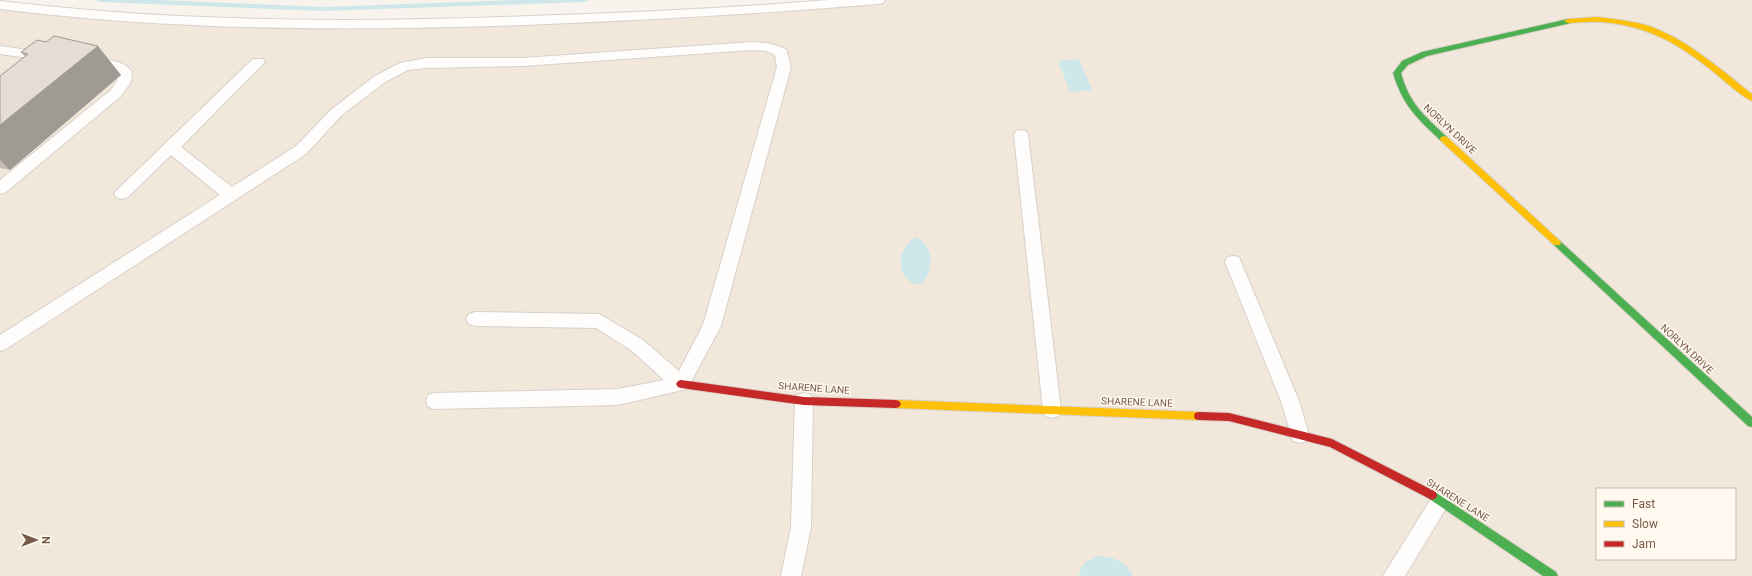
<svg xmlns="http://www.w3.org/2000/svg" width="1752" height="576" font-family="Roboto,sans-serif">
<rect width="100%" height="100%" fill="#f8f4ed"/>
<path fill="#f1e7da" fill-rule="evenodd" d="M 878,0 L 1752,0 L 1752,576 L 0,576 L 0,5 L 167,21 L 513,21 ZM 1597,489 L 1735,489 L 1735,559 L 1597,559 Z"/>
<path fill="#cde7ea" d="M 1079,59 L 1092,90 L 1070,92 L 1058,61 Z
M 916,237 C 934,246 934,268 923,283 L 913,284 C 910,281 906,278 904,275 C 895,263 904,244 916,237 Z
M 1098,556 C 1114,556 1126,562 1133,576 L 1078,576 L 1084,563 Z"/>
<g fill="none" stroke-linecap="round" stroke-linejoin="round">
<path fill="#cde7ea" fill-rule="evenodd" d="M 96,0 L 158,0 L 323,7 L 517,0 L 589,0 L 585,2 L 323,11 L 100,2 Z"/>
<defs>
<path id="lane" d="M 828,0 L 885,0 L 883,3 L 878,4 C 760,14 643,20 525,25 C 349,31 175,31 0,9 L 0,1 C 176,22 352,23 529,16 C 629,13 729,8 828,0 Z
M 752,42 L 768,43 L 786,49 L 791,67 L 721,326 L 687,389 L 618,405 L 435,409 L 428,407 L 426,401 L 428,395 L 435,393 L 618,389 L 664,380 L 631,350 L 596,328 L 475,326 L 469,324 L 466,319 L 469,314 L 475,312 L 599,314 L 643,340 L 679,371 L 703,325 L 777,67 L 775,55 L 766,51 L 752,50 L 523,66 L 427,68 L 408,70 L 385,82 L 342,115 L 306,154 L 6,349 L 0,351 L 0,335 L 220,195 L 171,155 L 128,197 L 122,199 L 116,197 L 114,193 L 253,59 L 263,59 L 265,62 L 181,147 L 232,187 L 296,146 L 332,109 L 375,76 L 400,63 L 427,58 L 523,58 Z
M 0,46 L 43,52 L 48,53 L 50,56 L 48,59 L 43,60 L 0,54 Z
M 91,58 C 104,60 124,59 132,72 L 131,82 L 121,96 L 6,192 L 0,194 L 0,180 L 111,90 L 117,81 L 118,74 L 112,70 L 86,65 L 84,62 L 86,59 Z
M 1021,130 L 1026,131 L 1028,135 L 1061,410 L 1059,416 L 1052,418 L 1045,416 L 1043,410 L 1014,135 L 1016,131 Z
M 1233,256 L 1239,257 L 1241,262 L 1299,401 L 1309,435 L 1307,441 L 1300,443 L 1293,441 L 1281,401 L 1225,262 L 1227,257 Z
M 804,393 L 811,395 L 813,401 L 811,527 L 801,576 L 781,576 L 791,527 L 795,401 L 797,395 Z
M 1441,491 L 1448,494 L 1451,500 L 1405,576 L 1383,576 L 1434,494 Z"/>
<path id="fast" d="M 1568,19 L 1572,21 L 1571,23 L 1427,56 L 1408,65 L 1401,73 C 1410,105 1424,115 1447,137 L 1448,139 L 1447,141 L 1441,141 C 1417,118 1403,106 1393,73 L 1402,61 L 1422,52 Z
M 1557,240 L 1560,241 L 1752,417 L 1752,427 L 1748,426 L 1554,245 L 1553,243 L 1554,241 Z
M 1432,490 L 1556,572 L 1558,576 L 1543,576 L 1428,498 L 1427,495 L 1428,492 Z"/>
<path id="slow" d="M 1597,17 C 1615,19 1632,21 1649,26 C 1688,40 1720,69 1752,94 L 1752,101 C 1742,97 1720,77 1710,69 C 1676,42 1643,24 1599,22 C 1589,21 1578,23 1568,23 L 1564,21 L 1568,19 Z
M 1444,136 L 1447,137 L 1560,241 L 1561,243 L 1560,245 L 1554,245 L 1441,141 L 1440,139 L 1441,137 Z
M 896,400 L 1199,412 L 1203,413 L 1204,416 L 1203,419 L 1199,420 L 896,408 L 893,407 L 891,404 L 893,401 Z"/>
<path id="jam" d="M 681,380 L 804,397 L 896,400 L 899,401 L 901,404 L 899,407 L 896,408 L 804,405 L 681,388 L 678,387 L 676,384 L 678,381 Z
M 1199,412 L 1229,413 L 1332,439 L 1436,492 L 1437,495 L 1436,498 L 1432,500 L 1428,498 L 1330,447 L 1229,421 L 1199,420 L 1195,419 L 1194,416 L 1195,413 Z"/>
</defs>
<use href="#lane" stroke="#d8d1cb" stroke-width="2"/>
<use href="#fast" stroke="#d8d0c9" stroke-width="2"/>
<use href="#slow" stroke="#d8d0c9" stroke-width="2"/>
<use href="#jam" stroke="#d8d0c9" stroke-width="2"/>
<use href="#lane" fill="#fefdfc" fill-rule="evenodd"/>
<use href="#fast" fill="#4caf50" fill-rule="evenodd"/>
<use href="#slow" fill="#ffc107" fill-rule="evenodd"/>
<use href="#jam" fill="#c62828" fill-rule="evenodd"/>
</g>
<path fill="#c5bdb6" d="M 21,52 L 121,75 L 10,170 L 0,168 L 0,76 L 25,57 Z"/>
<path fill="#a09a94" d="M 98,46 L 121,75 L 10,170 L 0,160 L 0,125 Z"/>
<path fill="#e5dcd4" stroke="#a09a94" d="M 54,36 L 98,46 L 0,125 L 0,76 L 28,54 L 21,52 L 37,40 L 46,42 Z"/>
<g text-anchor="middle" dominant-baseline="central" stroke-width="3" stroke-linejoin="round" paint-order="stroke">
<g font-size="10" fill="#795b4a" stroke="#fff9ef">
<text transform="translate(1450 129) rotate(43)">NORLYN DRIVE</text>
<text transform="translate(1687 349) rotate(43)">NORLYN DRIVE</text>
<text transform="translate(814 388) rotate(4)">SHARENE LANE</text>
<text transform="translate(1137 402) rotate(2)">SHARENE LANE</text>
<text transform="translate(1458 500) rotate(32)">SHARENE LANE</text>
</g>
</g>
<rect x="1596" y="488" width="140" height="72" fill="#fff9ef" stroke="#c9baad"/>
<rect x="1604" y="501" width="20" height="6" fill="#4caf50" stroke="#c9baad"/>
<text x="1632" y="508" font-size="12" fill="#795b4a">Fast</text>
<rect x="1604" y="521" width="20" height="6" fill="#ffc107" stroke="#c9baad"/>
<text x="1632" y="528" font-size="12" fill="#795b4a">Slow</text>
<rect x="1604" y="541" width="20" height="6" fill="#c62828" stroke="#c9baad"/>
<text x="1632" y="548" font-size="12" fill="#795b4a">Jam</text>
<g transform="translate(36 540) rotate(90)" stroke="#fff9ef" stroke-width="3" paint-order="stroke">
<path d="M0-3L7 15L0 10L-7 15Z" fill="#795b4a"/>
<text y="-6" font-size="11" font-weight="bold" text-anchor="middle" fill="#795b4a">N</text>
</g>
</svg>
